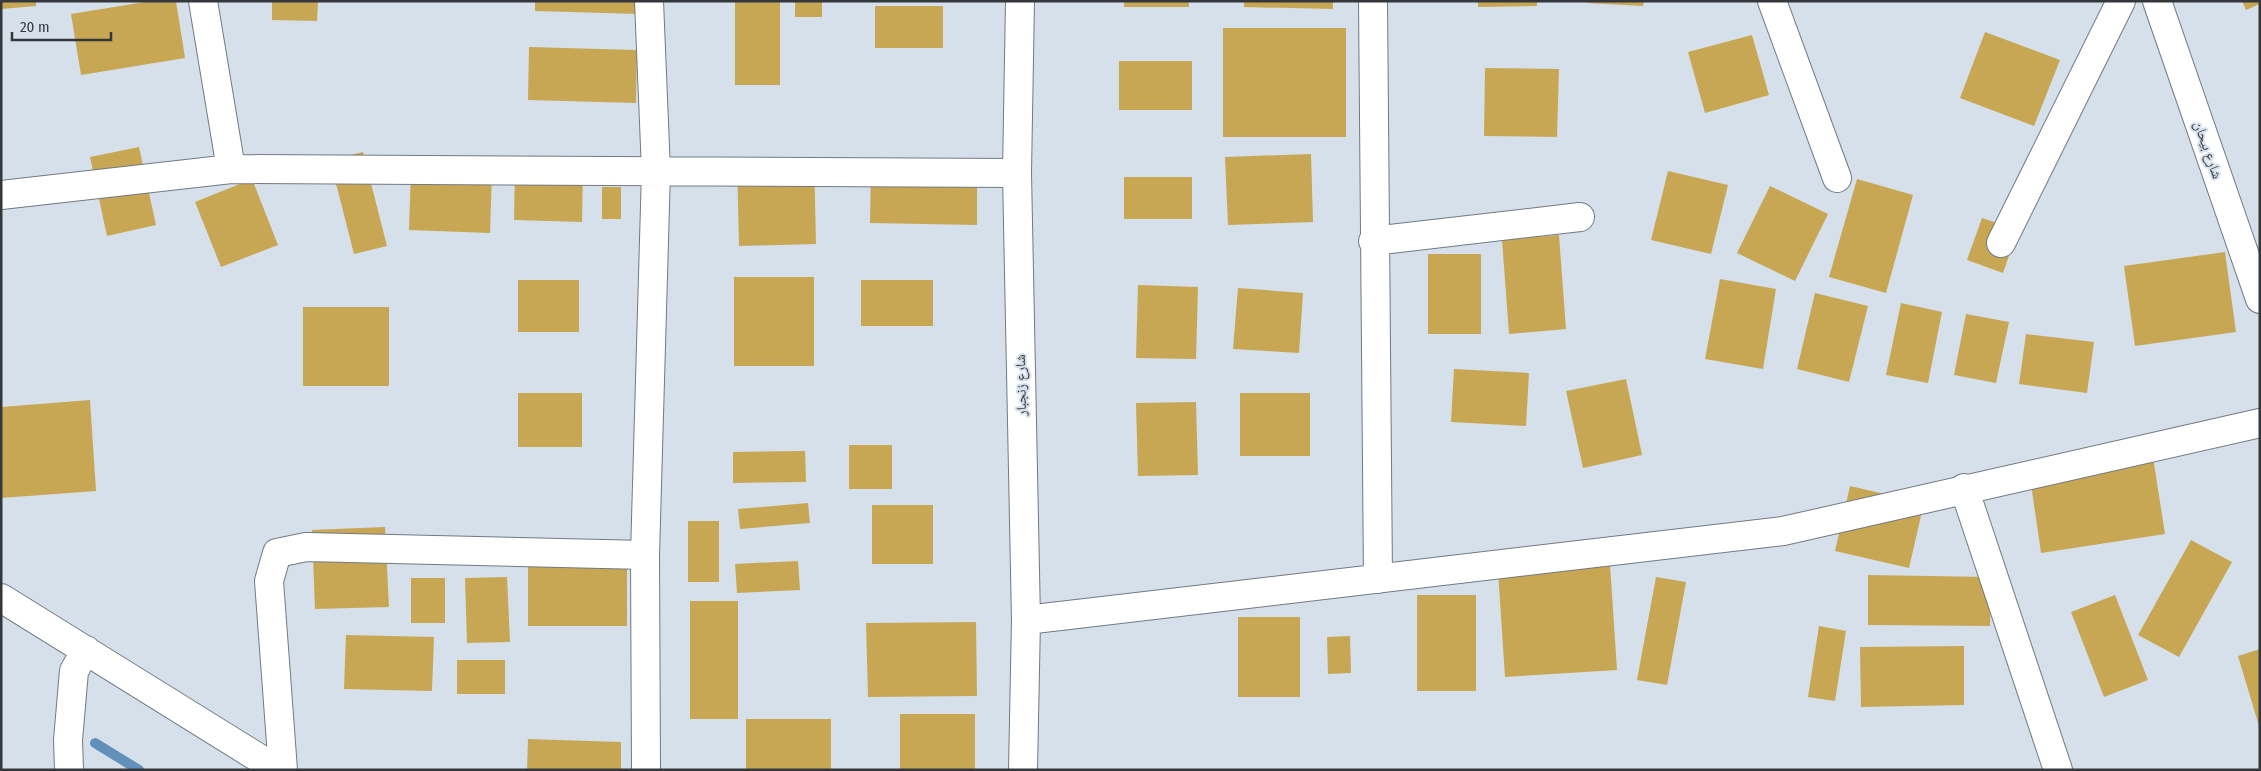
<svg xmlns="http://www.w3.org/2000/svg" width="2261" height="771" font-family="'Fira Sans Condensed','Noto Naskh Arabic',sans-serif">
<rect width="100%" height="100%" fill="#d5e0ea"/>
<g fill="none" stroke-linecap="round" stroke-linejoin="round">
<path stroke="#6290bb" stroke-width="10" d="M 95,743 L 139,770"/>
</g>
<path fill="#c8a754" d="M 1,1 L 36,1 L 36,6 L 1,9 Z
M 151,1 L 176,1 L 185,58 L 81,75 L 71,14 Z
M 272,1 L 318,1 L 317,21 L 272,20 Z
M 535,1 L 639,1 L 639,14 L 535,11 Z
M 735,1 L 780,1 L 780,85 L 735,85 Z
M 795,1 L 822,1 L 822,17 L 795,17 Z
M 1124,1 L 1189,1 L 1189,7 L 1124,7 Z
M 1244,1 L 1333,1 L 1333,9 L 1244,7 Z
M 1478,1 L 1537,1 L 1537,6 L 1478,7 Z
M 1587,1 L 1644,1 L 1643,6 L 1587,3 Z
M 2242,1 L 2260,1 L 2260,4 L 2246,10 Z
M 875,6 L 943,6 L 943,48 L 875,48 Z
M 1223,28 L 1346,28 L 1346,137 L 1223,137 Z
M 1985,32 L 2060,60 L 2034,126 L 1960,98 Z
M 1752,35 L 1769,95 L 1705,113 L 1688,52 Z
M 529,47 L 637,50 L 636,103 L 528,100 Z
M 1119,61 L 1192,61 L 1192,110 L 1119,110 Z
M 1485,68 L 1559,69 L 1557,137 L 1484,136 Z
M 139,147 L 156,225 L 107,236 L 90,157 Z
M 363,152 L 387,246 L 354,254 L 330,160 Z
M 1311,154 L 1313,222 L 1228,225 L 1225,157 Z
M 814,157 L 816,244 L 739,246 L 737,158 Z
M 871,165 L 977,167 L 977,225 L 870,223 Z
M 515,167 L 583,168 L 582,222 L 514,220 Z
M 411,170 L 492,172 L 490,233 L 409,230 Z
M 1668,171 L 1728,185 L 1711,254 L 1651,240 Z
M 1124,177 L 1192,177 L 1192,219 L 1124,219 Z
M 252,179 L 278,245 L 221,267 L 195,202 Z
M 1857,179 L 1913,195 L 1886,293 L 1829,277 Z
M 1770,186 L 1828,214 L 1795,281 L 1737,253 Z
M 602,187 L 621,187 L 621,219 L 602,219 Z
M 1982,218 L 2018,230 L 2003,273 L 1967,260 Z
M 1559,235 L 1566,329 L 1509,334 L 1502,240 Z
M 2225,252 L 2236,332 L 2135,346 L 2124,266 Z
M 1428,254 L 1481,254 L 1481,334 L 1428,334 Z
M 734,277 L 814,277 L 814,366 L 734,366 Z
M 1720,279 L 1776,289 L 1763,369 L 1705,359 Z
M 518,280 L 579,280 L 579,332 L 518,332 Z
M 861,280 L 933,280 L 933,326 L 861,326 Z
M 1138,285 L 1198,287 L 1196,359 L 1136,358 Z
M 1238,288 L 1303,293 L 1299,353 L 1233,349 Z
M 1815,293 L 1868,306 L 1849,382 L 1797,369 Z
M 1901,303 L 1942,312 L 1928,383 L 1886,375 Z
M 303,307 L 389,307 L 389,386 L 303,386 Z
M 1966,314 L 2009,322 L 1996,383 L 1954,375 Z
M 2026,334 L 2094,342 L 2087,393 L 2019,384 Z
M 1454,369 L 1529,373 L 1526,426 L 1451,422 Z
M 1626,379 L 1642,455 L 1583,468 L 1566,391 Z
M 518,393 L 582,393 L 582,447 L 518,447 Z
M 1240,393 L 1310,393 L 1310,456 L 1240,456 Z
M 90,400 L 96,491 L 1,498 L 1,407 Z
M 1196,402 L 1198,475 L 1138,476 L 1136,403 Z
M 2151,444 L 2165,534 L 2041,553 L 2028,463 Z
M 849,445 L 892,445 L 892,489 L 849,489 Z
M 805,451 L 806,482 L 733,483 L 733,452 Z
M 1850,486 L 1924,503 L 1909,568 L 1835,551 Z
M 808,503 L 810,523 L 740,529 L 738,509 Z
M 872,505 L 933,505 L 933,564 L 872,564 Z
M 688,521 L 719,521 L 719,582 L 688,582 Z
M 385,527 L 389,607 L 315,609 L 312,530 Z
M 2191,540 L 2232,562 L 2179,657 L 2138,635 Z
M 528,547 L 627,547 L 627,626 L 528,626 Z
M 798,561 L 800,590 L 737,593 L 735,564 Z
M 1610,564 L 1617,670 L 1505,677 L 1498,571 Z
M 1868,575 L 1991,577 L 1990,626 L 1868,625 Z
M 507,577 L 510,642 L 467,643 L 465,578 Z
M 1656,577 L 1686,582 L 1667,685 L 1637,680 Z
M 411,578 L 445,578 L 445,623 L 411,623 Z
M 1417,595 L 1476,595 L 1476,691 L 1417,691 Z
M 2115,595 L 2148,680 L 2104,697 L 2071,612 Z
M 690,601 L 738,601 L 738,719 L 690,719 Z
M 1238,617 L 1300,617 L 1300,697 L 1238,697 Z
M 976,622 L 977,696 L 868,697 L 866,623 Z
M 1819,626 L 1846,631 L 1835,701 L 1808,697 Z
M 346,635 L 434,637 L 432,691 L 344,689 Z
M 1350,636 L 1351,673 L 1328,674 L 1327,637 Z
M 1964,646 L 1964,705 L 1861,707 L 1860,647 Z
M 2260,649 L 2260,725 L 2259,726 L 2238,656 Z
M 457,660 L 505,660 L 505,694 L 457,694 Z
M 900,714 L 975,714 L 975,770 L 900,770 Z
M 746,719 L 831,719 L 831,770 L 746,770 Z
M 528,739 L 621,742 L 621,770 L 527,770 Z"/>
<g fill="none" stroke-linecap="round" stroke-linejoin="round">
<defs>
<path id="minor" d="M 203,1 L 231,169
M 1020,1 L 1017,173 L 1026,620 L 1023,770
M 1373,1 L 1378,579
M 1772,1 L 1837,178
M 2157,1 L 2260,299
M 1,195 L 231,169 L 1017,173
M 1373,241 L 1580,217
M 2001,243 L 2121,1
M 1964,488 L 2058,770
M 1,598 L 278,770
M 1026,620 L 1783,531 L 2260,423
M 69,770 L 68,740 L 74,671 L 86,650
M 283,770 L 269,581 L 277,553 L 306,547 L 645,555
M 646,770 L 645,555 L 656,171 L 649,1"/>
</defs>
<use href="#minor" stroke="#717a83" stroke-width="30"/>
<use href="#minor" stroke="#fff" stroke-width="28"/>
</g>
<g text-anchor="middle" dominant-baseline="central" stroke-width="4" stroke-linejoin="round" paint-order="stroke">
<g font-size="14" fill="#34383c" stroke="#d5e0ea">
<text transform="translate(2208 150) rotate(71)">شارع بيحان</text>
<text transform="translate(1021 385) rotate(-91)">شارع زنجبار</text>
</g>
</g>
<rect width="2261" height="771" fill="none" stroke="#34383c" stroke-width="5"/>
<path d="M12 32v8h99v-8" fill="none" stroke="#34383c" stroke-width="2.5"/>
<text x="20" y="32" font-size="15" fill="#34383c" stroke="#d5e0ea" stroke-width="4" paint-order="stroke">20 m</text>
</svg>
